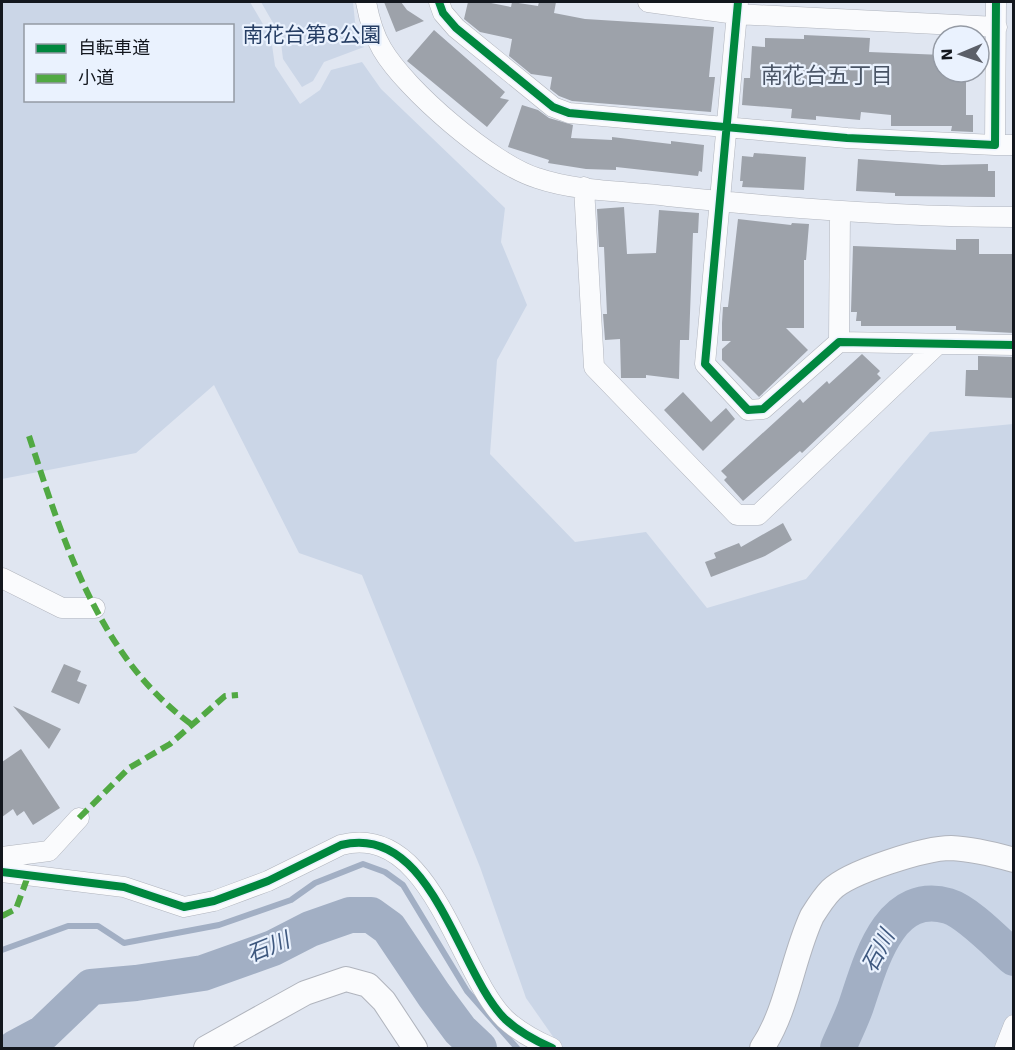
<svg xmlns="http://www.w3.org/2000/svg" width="1015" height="1050" font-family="'Work Sans','Noto Sans JP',sans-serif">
<rect width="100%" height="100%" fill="#e0e6f1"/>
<path fill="#cbd6e7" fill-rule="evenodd" d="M 2,2 L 250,2 L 271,38 L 275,66 L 300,104 L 320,90 L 331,70 L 362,62 L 381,89 L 505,208 L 501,242 L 527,305 L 497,360 L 490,454 L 575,542 L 646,532 L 707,608 L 806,579 L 930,432 L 1013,424 L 1013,1048 L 561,1048 L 526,998 L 480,867 L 362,575 L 299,553 L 214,385 L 136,453 L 2,479 ZM 26,26 L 232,26 L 232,100 L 26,100 Z
M 261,2 L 353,2 L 355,22 L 364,47 L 324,62 L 313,81 L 302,87 L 283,59 L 280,35 Z"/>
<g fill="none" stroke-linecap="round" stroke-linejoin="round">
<path stroke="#a2afc4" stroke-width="6" d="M 2,950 L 68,926 L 98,926 L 124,943 L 219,925 L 291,900 L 315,883 L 363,864 L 385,872 L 403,885 L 467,991 L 517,1048"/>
<path stroke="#a2afc4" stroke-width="36" d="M 15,1048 L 43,1033 L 91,987 L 136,983 L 203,973 L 273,948 L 310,929 L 350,915 L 371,915 L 389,928 L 434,995 L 460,1030 L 479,1048
M 838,1048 C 844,1034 851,1020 856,1006 C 870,965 888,889 948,906 C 968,912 998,944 1014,958"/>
</g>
<path fill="#9da2aa" d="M 384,2 L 401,2 L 407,10 L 424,21 L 396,32 Z
M 468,2 L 486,2 L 511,7 L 512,2 L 538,6 L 539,2 L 556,2 L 554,13 L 585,19 L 714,27 L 709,77 L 715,77 L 711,112 L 572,101 L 559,96 L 550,89 L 552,77 L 531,74 L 509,56 L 512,39 L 480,32 L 464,19 Z
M 434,30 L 505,92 L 500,98 L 509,100 L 487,127 L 407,61 Z
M 804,35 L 870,38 L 869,52 L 943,55 L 943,72 L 966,72 L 966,115 L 973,115 L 973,132 L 951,131 L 952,126 L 891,126 L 891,115 L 861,112 L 860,120 L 816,116 L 816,120 L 791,118 L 792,109 L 742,105 L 744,78 L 750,78 L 752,46 L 765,47 L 765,38 L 804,39 Z
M 522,105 L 538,110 L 549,118 L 573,125 L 571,138 L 612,140 L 612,137 L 671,144 L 671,141 L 704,145 L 702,172 L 699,171 L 698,176 L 616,167 L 616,170 L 586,169 L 548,163 L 549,160 L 508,147 Z
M 754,153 L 806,157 L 804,190 L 742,187 L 743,181 L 740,181 L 742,156 L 753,157 Z
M 858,159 L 942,165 L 988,164 L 988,171 L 995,171 L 995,197 L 895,196 L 895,193 L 856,191 Z
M 624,207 L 627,254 L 656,253 L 659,210 L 699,213 L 698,233 L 693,233 L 689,340 L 680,340 L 679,379 L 646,375 L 646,378 L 621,378 L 620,339 L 605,340 L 603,314 L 607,314 L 604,247 L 599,247 L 597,209 Z
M 738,219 L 791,225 L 792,223 L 809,224 L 806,260 L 804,260 L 804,328 L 786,328 L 808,350 L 759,397 L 722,360 L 722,349 L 731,341 L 722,341 L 722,323 L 723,307 L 728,307 Z
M 956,239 L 979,239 L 979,254 L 1014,254 L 1014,333 L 956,330 L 956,326 L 861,326 L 861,321 L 856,321 L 857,312 L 851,312 L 853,246 L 956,250 Z
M 862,354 L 880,371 L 877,374 L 881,378 L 802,453 L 800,451 L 743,501 L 724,480 L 727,477 L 721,471 L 800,399 L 803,403 L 827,381 L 829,384 Z
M 978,356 L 1014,357 L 1014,398 L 965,396 L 966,370 L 978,370 Z
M 683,392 L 711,422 L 726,408 L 735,419 L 703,451 L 664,410 Z
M 783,523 L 792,540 L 765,556 L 711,577 L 705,562 L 716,558 L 714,553 L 739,543 L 741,547 Z
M 64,664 L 81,671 L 77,681 L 87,685 L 79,704 L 51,692 Z
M 13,706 L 61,729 L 49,749 Z
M 21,749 L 60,808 L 33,825 L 24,811 L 17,816 L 13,809 L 2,817 L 2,762 Z"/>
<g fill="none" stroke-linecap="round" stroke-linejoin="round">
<defs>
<path id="minor" d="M 366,2 C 369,18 373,34 382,49 C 406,90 492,164 537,178 C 578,192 626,191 668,196 C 783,208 898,217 1014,217
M 439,2 L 443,13 L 456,28 L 553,107 L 569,113 L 847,138 L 995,145 L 996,2
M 648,2 L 736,14 L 997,27
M 738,2 L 705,364 L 748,410 L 763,409 L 839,342 L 1014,345
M 995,145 L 1014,145
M 584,187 L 594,367 L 737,515 L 758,515 L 936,346
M 839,342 L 840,211
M 2,578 L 62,608 L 95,608
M 2,857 L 49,851 L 79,818
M 2,872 L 124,887 L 184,907 L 214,901 L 268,881 L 341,845 C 432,822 457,971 505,1019 C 519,1032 536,1041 552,1048
M 1005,1048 L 1014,1025"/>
<path id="major" d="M 206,1048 L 305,993 L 346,979 L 368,985 L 384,1001 L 415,1048
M 762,1048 C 788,1009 792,959 812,916 C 817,908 824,897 831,890 C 849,872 925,848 951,848 C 972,849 993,854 1014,860"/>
</defs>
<use href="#minor" stroke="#b0b4bd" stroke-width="21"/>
<use href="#major" stroke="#b0b4bd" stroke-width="26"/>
<use href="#minor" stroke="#fafbfd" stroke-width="20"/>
<use href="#major" stroke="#fafbfd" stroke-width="24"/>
<path stroke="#51a943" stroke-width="6" stroke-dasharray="12 6" stroke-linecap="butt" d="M 29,436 C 63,540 98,656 191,724
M 79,818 L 129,768 L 170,744 L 225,696 L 238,695
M 2,916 L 16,909 L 28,876"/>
<defs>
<path id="cycleway" d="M 439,2 L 443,13 L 456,28 L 553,107 L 569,113 L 847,138 L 995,145 L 996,2
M 738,2 L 705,364 L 748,410 L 763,409 L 839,342 L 1014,345
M 2,872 L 124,887 L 184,907 L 214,901 L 268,881 L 341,845 C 432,822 457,971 505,1019 C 519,1032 536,1041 552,1048"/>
</defs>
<use href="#cycleway" stroke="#eaf2fe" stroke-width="11"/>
<use href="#cycleway" stroke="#00873e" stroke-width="8"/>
</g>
<g text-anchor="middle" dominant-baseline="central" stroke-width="4.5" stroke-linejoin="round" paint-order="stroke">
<g font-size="21" fill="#263e64" stroke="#eaf2fe">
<text x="312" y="34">南花台第8公園</text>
</g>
<g font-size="22" fill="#4a5566" stroke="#eaf2fe">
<text x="827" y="75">南花台五丁目</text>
</g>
<g font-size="22" font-style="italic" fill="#3e587f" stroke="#eaf2fe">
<text transform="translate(268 947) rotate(-22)">石川</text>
<text transform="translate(878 951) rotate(-62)">石川</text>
</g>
</g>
<rect width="1015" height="1050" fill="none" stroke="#13171e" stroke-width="6"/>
<rect x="24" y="24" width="210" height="78" fill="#eaf2fe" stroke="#949aa4" stroke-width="1.5"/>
<rect x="36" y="44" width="30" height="9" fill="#00873e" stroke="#949aa4" stroke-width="1.5"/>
<text x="78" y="54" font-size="18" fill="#13171e">自転車道</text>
<rect x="36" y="74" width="30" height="9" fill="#51a943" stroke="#949aa4" stroke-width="1.5"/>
<text x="78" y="84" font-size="18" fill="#13171e">小道</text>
<g transform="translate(961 54) rotate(268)"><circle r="28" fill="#eaf2fe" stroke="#949aa4" stroke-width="1.5"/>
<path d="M0-4.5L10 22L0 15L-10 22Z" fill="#5b5f68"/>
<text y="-9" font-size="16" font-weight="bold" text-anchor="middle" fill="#13171e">N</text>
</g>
</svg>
